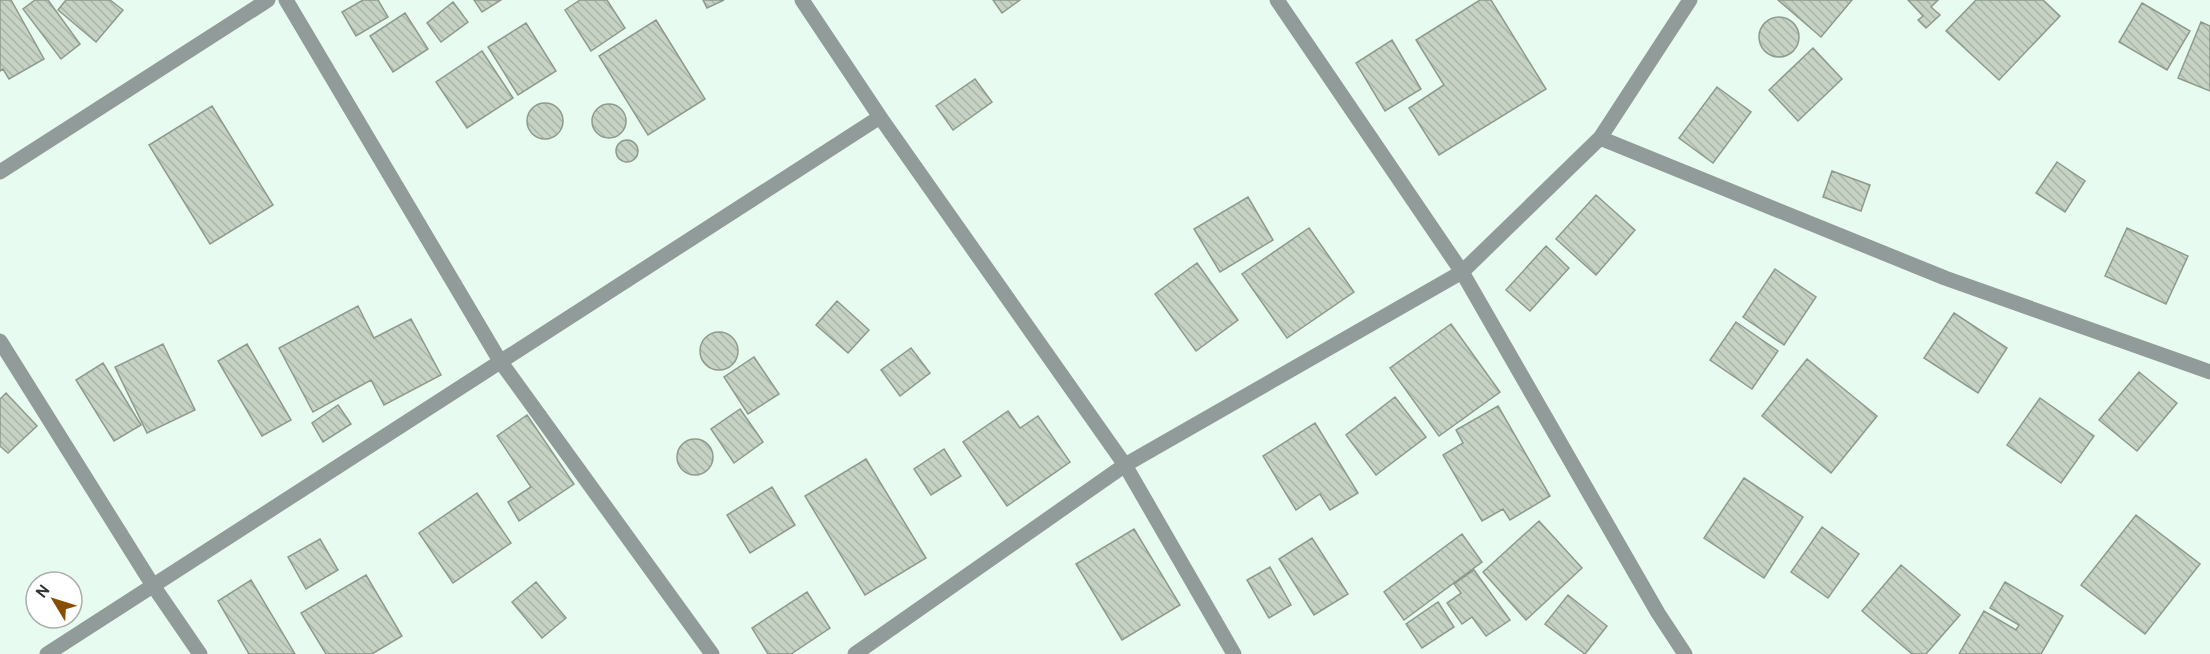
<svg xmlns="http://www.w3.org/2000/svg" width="2210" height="654" font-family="Cabin,sans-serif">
<defs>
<pattern id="building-back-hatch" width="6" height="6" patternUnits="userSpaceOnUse" patternTransform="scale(1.5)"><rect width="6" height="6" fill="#c6d3c4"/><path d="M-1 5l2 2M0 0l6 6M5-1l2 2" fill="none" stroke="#aab6a9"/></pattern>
</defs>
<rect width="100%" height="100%" fill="#e8fbf0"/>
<path fill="url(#building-back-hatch)" stroke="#8e9a8c" stroke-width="1.5" d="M 0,0 L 11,0 L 44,59 L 9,79 L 3,69 L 0,71 Z
M 35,0 L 48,0 L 80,44 L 61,59 L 23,9 Z
M 66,0 L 110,0 L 123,10 L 96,42 L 58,10 Z
M 363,0 L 378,0 L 388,17 L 356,36 L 342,12 Z
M 474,0 L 501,0 L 482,12 Z
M 580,0 L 607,0 L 625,28 L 591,51 L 565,10 Z
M 703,0 L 724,0 L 707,8 Z
M 993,0 L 1020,0 L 1002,13 Z
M 1480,0 L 1491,0 L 1546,89 L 1439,155 L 1409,108 L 1444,85 L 1416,40 Z
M 1778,0 L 1852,0 L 1821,37 Z
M 1908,0 L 1938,0 L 1931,7 L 1940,15 L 1926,28 L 1918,20 L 1923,16 Z
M 1976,0 L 2043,0 L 2060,16 L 1999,80 L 1946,31 Z
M 453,2 L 468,22 L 441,42 L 427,23 Z
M 2142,3 L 2190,31 L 2167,70 L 2119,42 Z
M 405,13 L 428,49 L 393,72 L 370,36 Z
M1759 37a20 20 0 1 1 40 0a20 20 0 1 1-40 0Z
M 656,20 L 705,99 L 648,135 L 599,56 Z
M 2201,22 L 2210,26 L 2210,91 L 2178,78 Z
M 526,23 L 556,71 L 518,95 L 488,47 Z
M 1392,40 L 1421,89 L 1385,111 L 1356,63 Z
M 1813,48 L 1842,79 L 1798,121 L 1769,90 Z
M 482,51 L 513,98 L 467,128 L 436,82 Z
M 975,79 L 992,102 L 953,130 L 936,106 Z
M 1717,87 L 1751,112 L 1713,163 L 1679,138 Z
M527 121a18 18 0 1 1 36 0a18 18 0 1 1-36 0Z
M592 121a17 17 0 1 1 34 0a17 17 0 1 1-34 0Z
M 212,106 L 273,205 L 210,244 L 149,145 Z
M616 151a11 11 0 1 1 22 0a11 11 0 1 1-22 0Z
M 2057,162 L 2085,181 L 2065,212 L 2036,193 Z
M 1832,171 L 1870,185 L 1861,211 L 1823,197 Z
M 1596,195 L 1635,230 L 1596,275 L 1556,239 Z
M 1248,197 L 1273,240 L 1220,272 L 1194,229 Z
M 1309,228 L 1354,292 L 1287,338 L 1242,274 Z
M 2127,228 L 2188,256 L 2166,304 L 2105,276 Z
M 1546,246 L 1569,268 L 1530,311 L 1506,290 Z
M 1197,263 L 1238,320 L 1196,351 L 1155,294 Z
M 1775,269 L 1816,297 L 1784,345 L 1743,317 Z
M 837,301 L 869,330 L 848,353 L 816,325 Z
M 358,306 L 374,338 L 411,319 L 441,375 L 384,405 L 371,380 L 313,412 L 279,348 Z
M 1954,313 L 2007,348 L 1978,393 L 1924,358 Z
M 1736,322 L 1778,351 L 1752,389 L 1710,360 Z
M 1451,324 L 1500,392 L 1439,436 L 1390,368 Z
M700 351a19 19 0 1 1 38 0a19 19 0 1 1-38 0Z
M 163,344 L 195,410 L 147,433 L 115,367 Z
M 247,344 L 291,420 L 262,436 L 218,361 Z
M 911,348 L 930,373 L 900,396 L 881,370 Z
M 754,357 L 779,394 L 748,414 L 724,377 Z
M 1807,359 L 1877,416 L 1831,473 L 1762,416 Z
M 103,363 L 141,425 L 114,441 L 76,380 Z
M 2139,372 L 2177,403 L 2137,451 L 2099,420 Z
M 6,393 L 37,426 L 8,453 L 0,446 L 0,399 Z
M 1395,397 L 1426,437 L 1376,475 L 1346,435 Z
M 2040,398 L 2094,436 L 2061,483 L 2007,445 Z
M 338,405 L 351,424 L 323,442 L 312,423 Z
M 1498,406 L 1550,496 L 1510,520 L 1503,509 L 1482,521 L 1443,455 L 1463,443 L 1456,430 Z
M 740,409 L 763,442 L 734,463 L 711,429 Z
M 1008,411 L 1020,428 L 1038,416 L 1070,462 L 1007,506 L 963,442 Z
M 527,415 L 574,484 L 519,521 L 508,502 L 531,487 L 497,436 Z
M 1315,423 L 1358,493 L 1330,510 L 1320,494 L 1296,510 L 1263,456 Z
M677 457a18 18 0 1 1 36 0a18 18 0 1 1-36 0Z
M 944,449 L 961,476 L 931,495 L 914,469 Z
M 866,459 L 926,558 L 865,595 L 805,496 Z
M 1744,478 L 1803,517 L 1764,578 L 1704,538 Z
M 772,487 L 795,525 L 750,553 L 727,515 Z
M 477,493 L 511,543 L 453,583 L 419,533 Z
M 2136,515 L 2200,564 L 2145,634 L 2081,585 Z
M 1539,521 L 1582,568 L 1526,620 L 1483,572 Z
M 1822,527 L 1859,554 L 1828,598 L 1791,572 Z
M 1134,529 L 1180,605 L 1122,640 L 1076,564 Z
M 1462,534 L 1482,562 L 1404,620 L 1384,592 Z
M 1312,538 L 1348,594 L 1314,615 L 1279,559 Z
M 320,539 L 338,570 L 306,589 L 288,557 Z
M 1901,565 L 1960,615 L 1926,654 L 1912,654 L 1862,611 Z
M 1270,567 L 1291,605 L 1269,618 L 1247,580 Z
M 1474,570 L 1510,620 L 1486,636 L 1472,617 L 1462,624 L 1447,603 L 1461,593 L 1454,584 Z
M 366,575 L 402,636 L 372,654 L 326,654 L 301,613 Z
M 251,580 L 295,654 L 249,654 L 218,601 Z
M 536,582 L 566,618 L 542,638 L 512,602 Z
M 2005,582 L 2063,616 L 2041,654 L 1959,654 L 1984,611 L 2016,630 L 2019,625 L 1990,608 Z
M 807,592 L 830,628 L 791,654 L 768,654 L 752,628 Z
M 1568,595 L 1607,626 L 1585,654 L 1545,624 Z
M 1438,602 L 1454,627 L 1422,648 L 1406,624 Z"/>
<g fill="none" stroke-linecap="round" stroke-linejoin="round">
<path stroke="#919b99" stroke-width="15" d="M 286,0 L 500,361 L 712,654
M 802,0 L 880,117 L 1125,465 L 1234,654
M 1277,0 L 1462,272 L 1658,613 L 1685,654
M 1600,138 L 1945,278 L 2210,372
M 0,172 L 268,0
M 0,341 L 152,584 L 200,654
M 47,654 L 880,117
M 855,654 L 1125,465 L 1462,272 L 1600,138 L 1690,0"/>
</g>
<g transform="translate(54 600) rotate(308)"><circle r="28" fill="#ffffff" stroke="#abaead" stroke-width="1.5"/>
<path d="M0-4.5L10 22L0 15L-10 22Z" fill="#884e04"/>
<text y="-9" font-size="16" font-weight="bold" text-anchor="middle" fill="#2e3531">N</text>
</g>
</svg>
